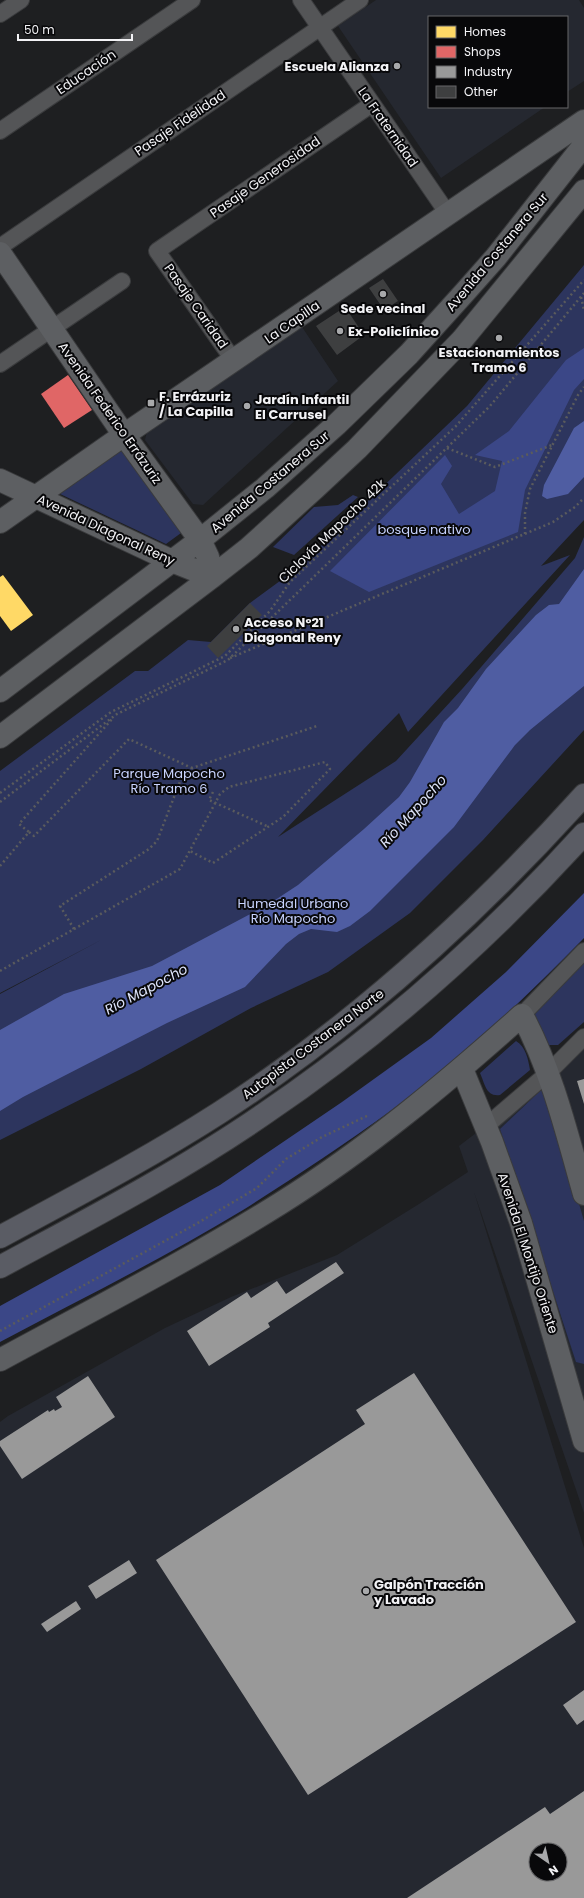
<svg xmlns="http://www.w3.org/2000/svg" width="584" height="1898" font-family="Poppins,sans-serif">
<rect width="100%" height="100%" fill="#1e1f21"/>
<path fill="#252830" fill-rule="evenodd" d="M 376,0 L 579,0 L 584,8 L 584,81 L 567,92 L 567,17 L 429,17 L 429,107 L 545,107 L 441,178 L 338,26 Z
M 302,327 L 338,381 L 203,505 L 193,504 L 145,440 L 147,431 Z
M 584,1043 L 584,1513 L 474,1192 L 584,1548 L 584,1898 L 0,1898 L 0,1422 L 8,1416 L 165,1328 L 231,1297 L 337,1255 L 419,1204 L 468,1172 L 459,1146 L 557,1071 ZM 536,1850 L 560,1850 L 560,1874 L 536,1874 Z"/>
<path fill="#2d355e" d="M 584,265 L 584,520 L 541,566 L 570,555 L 408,732 L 399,713 L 278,837 L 396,761 L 463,688 L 575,558 L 584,537 L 584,730 L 483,840 L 410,913 L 328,972 L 251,1008 L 141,1069 L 0,1140 L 0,994 L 103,939 L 0,993 L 0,771 L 135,671 L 148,671 L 188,640 L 211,642 L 250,603 L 299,567 L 467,406 Z
M 124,449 L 181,533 L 166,544 L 58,493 Z
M 353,495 L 358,497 L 294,555 L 273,547 L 314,507 L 338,505 Z
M 584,961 L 584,1022 L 558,1045 L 545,1045 L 532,1013 Z
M 516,1041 C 526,1047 528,1059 530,1070 L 500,1095 C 486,1097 485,1084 480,1073 Z
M 541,1090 L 549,1099 L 584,1221 L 584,1364 L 576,1362 L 500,1129 Z"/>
<path fill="#3b4787" d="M 584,348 L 584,379 L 574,390 L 525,490 L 518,532 L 369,592 L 330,571 L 445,455 L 452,466 L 441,484 L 459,514 L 495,491 L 502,461 L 475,455 L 509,431 L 566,360 Z
M 584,893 L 584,938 C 523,1000 460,1061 389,1112 C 342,1146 292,1179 243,1210 C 164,1258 81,1299 0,1342 L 0,1306 L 220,1185 L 342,1102 L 431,1038 L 506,972 Z"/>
<path fill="#4f5da2" d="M 584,421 L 584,477 L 568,494 L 547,499 L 542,496 L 544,485 L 574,428 Z
M 584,569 L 584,686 L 530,730 L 515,745 L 454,827 L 370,911 L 350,926 L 337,932 L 311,929 L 299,934 L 286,944 L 245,987 L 167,1023 L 23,1097 L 0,1111 L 0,1030 L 64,994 L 152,966 L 269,904 L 298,885 L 364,829 L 399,797 L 410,782 L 444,722 L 458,708 L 486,669 L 536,615 L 549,605 L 559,604 Z"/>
<path fill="#ffd966" d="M 3,575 L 33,615 L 11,631 L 0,616 L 0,577 Z"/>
<path fill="#e06666" d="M 68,375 L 92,410 L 64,428 L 41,394 Z"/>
<path fill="#999" fill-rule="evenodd" d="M 584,1079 L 584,1104 L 577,1081 Z
M 336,1262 L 344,1273 L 268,1323 L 270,1327 L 209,1366 L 187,1331 L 247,1292 L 251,1298 L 277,1281 L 286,1294 Z
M 414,1373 L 576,1622 L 308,1795 L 156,1560 L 365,1424 L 356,1410 Z
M 88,1376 L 115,1417 L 22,1479 L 0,1446 L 0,1441 L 48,1410 L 49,1412 L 54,1409 L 55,1411 L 62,1407 L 56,1397 Z
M 129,1560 L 137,1573 L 96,1599 L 88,1586 Z
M 76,1601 L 81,1609 L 47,1632 L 41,1624 Z
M 584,1690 L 584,1720 L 577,1725 L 563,1705 Z
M 584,1791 L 584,1898 L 407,1898 L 545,1807 L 550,1814 ZM 536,1850 L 560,1850 L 560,1874 L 536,1874 Z"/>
<path fill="#3e3f40" d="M 383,279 L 398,301 L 384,310 L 369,288 Z
M 345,307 L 364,335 L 337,355 L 316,326 Z
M 250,603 L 262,615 L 218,658 L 207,646 Z"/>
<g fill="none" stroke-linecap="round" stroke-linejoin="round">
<defs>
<path id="street" d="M 301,0 L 448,214
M 0,14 L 21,0
M 0,131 L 192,0
M 0,247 L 360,0
M 234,361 L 157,251 L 372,104
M 0,364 L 122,281
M 522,1015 L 584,951
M 485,1127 L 548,1073 L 584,1037"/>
<path id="secondary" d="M 0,253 L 124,435 L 200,540 L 208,557 L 212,577
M 0,480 L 172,561 L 212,577
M 0,522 L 124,435 L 584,121
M 0,691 L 200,540 L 265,488 L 337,424 L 409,354 L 465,292 L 496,257 L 584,145
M 0,737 L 212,577 L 249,548 L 315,488 L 357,449 L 462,340 L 584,191
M 462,1069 L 492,1142 L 521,1223 L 584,1441
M 0,1360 C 94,1309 190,1260 281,1203 C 367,1149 446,1083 522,1015 C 552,1071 567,1134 584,1194"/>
<path id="highway" d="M 0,1237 C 74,1197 149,1158 219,1113 C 355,1025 476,915 584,795
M 0,1267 C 89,1219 180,1172 264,1114 C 382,1034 488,940 584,834"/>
</defs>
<use href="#street" stroke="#3a3b3d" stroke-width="18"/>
<use href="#secondary" stroke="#3a3b3d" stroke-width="24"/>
<use href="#highway" stroke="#3a3b3d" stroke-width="24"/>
<path stroke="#5a5b5d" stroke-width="2.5" stroke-dasharray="2 3" stroke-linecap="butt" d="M 581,297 L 584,310
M 447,448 L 495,467 L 552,445
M 525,534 L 525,513 L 530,489 L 578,395 L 584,387
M 230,658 L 553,522 L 575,507 L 584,498
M 213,792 L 209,800 L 269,827
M 0,793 L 111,712 L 225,656 L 270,611 L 290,582 L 456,426 L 584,280
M 0,802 L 117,714 L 228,660 L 490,406 L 584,293
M 29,832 L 34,836 L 129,739 L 192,768
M 0,866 L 29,832 L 19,824 L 112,719
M 74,929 L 60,906 L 149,849 L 157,841 L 181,779 L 192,768 L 317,726
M 0,971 L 180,869 L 220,794 L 229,787 L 325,762 L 330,769 L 283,817 L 213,863 L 190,851
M 0,1331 L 196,1224 L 257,1188 L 286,1159 L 322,1137 L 369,1115"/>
<use href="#street" stroke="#545557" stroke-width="16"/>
<use href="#secondary" stroke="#5d5f62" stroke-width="22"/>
<use href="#highway" stroke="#5a5c64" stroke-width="22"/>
</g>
<g fill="#a8a9ab" stroke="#08080a" stroke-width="1.5">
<circle cx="397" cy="66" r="4"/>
<circle cx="383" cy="294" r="4"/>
<circle cx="340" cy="331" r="4"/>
<circle cx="499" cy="338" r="4"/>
<rect x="147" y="399" width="8" height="8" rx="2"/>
<circle cx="247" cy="406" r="4"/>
<circle cx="236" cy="629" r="4"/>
<circle cx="366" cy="1591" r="4"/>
</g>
<g text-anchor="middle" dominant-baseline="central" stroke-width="4" stroke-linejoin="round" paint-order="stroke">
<g font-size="13" font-weight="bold" fill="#f3f3f6" stroke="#08080a" text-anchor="start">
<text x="389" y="66" text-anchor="end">Escuela Alianza</text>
<text x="383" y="308" text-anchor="middle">Sede vecinal</text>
<text x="348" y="331">Ex-Policlínico</text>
<text x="499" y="352" text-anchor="middle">Estacionamientos<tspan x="499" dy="15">Tramo 6</tspan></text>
<text x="159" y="396">F. Errázuriz<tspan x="159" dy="15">/ La Capilla</tspan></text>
<text x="255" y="399">Jardín Infantil<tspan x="255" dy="15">El Carrusel</tspan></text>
<text x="244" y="622">Acceso N°21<tspan x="244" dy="15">Diagonal Reny</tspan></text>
<text x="374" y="1584">Galpón Tracción<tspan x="374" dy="15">y Lavado</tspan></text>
</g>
<g font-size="13" fill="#f3f3f6" stroke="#08080a">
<text transform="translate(86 72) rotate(-34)">Educación</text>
<text transform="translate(180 123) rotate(-34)">Pasaje Fidelidad</text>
<text transform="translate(388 127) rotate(55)">La Fraternidad</text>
<text transform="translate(265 177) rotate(-35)">Pasaje Generosidad</text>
<text transform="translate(497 252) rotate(-50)">Avenida Costanera Sur</text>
<text transform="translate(196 306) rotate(55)">Pasaje Caridad</text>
<text transform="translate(292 322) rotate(-35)">La Capilla</text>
<text transform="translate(110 413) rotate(55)">Avenida Federico Errázuriz</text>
<text transform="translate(270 482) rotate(-40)">Avenida Costanera Sur</text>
<text transform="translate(106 530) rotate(25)">Avenida Diagonal Reny</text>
<text transform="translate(332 531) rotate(-44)">Ciclovía Mapocho 42k</text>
<text transform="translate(313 1044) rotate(-37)">Autopista Costanera Norte</text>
<text transform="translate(528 1253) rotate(72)">Avenida El Montijo Oriente</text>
</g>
<g font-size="13" fill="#c8d3fe" stroke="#08080a">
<text x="424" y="529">bosque nativo</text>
<text x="169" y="773">Parque Mapocho<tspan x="169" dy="15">Río Tramo 6</tspan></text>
<text x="293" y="903">Humedal Urbano<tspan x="293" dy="15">Río Mapocho</tspan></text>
</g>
<g font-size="14" font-style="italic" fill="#dde3f9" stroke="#08080a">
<text transform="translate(413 811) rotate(-48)">Río Mapocho</text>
<text transform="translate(146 989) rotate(-28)">Río Mapocho</text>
</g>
</g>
<rect x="428" y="16" width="140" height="92" fill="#08080a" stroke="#666668"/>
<rect x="436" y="26" width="20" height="12" fill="#ffd966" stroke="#666668"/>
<text x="464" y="36" font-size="12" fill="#f3f3f6">Homes</text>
<rect x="436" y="46" width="20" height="12" fill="#e06666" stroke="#666668"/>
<text x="464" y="56" font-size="12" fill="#f3f3f6">Shops</text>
<rect x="436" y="66" width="20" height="12" fill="#999999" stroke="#666668"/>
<text x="464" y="76" font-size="12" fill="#f3f3f6">Industry</text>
<rect x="436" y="86" width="20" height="12" fill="#3e3f40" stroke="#666668"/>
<text x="464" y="96" font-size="12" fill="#f3f3f6">Other</text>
<g transform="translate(548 1862) rotate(146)"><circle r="19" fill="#08080a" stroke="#666668"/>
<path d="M0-3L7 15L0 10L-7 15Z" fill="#a8a9ab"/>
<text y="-6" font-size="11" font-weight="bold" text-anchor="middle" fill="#f3f3f6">N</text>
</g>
<path d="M18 34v6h114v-6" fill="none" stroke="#f3f3f6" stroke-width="2"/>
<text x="24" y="34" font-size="12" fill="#f3f3f6" stroke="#08080a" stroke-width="3" paint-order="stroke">50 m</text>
</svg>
